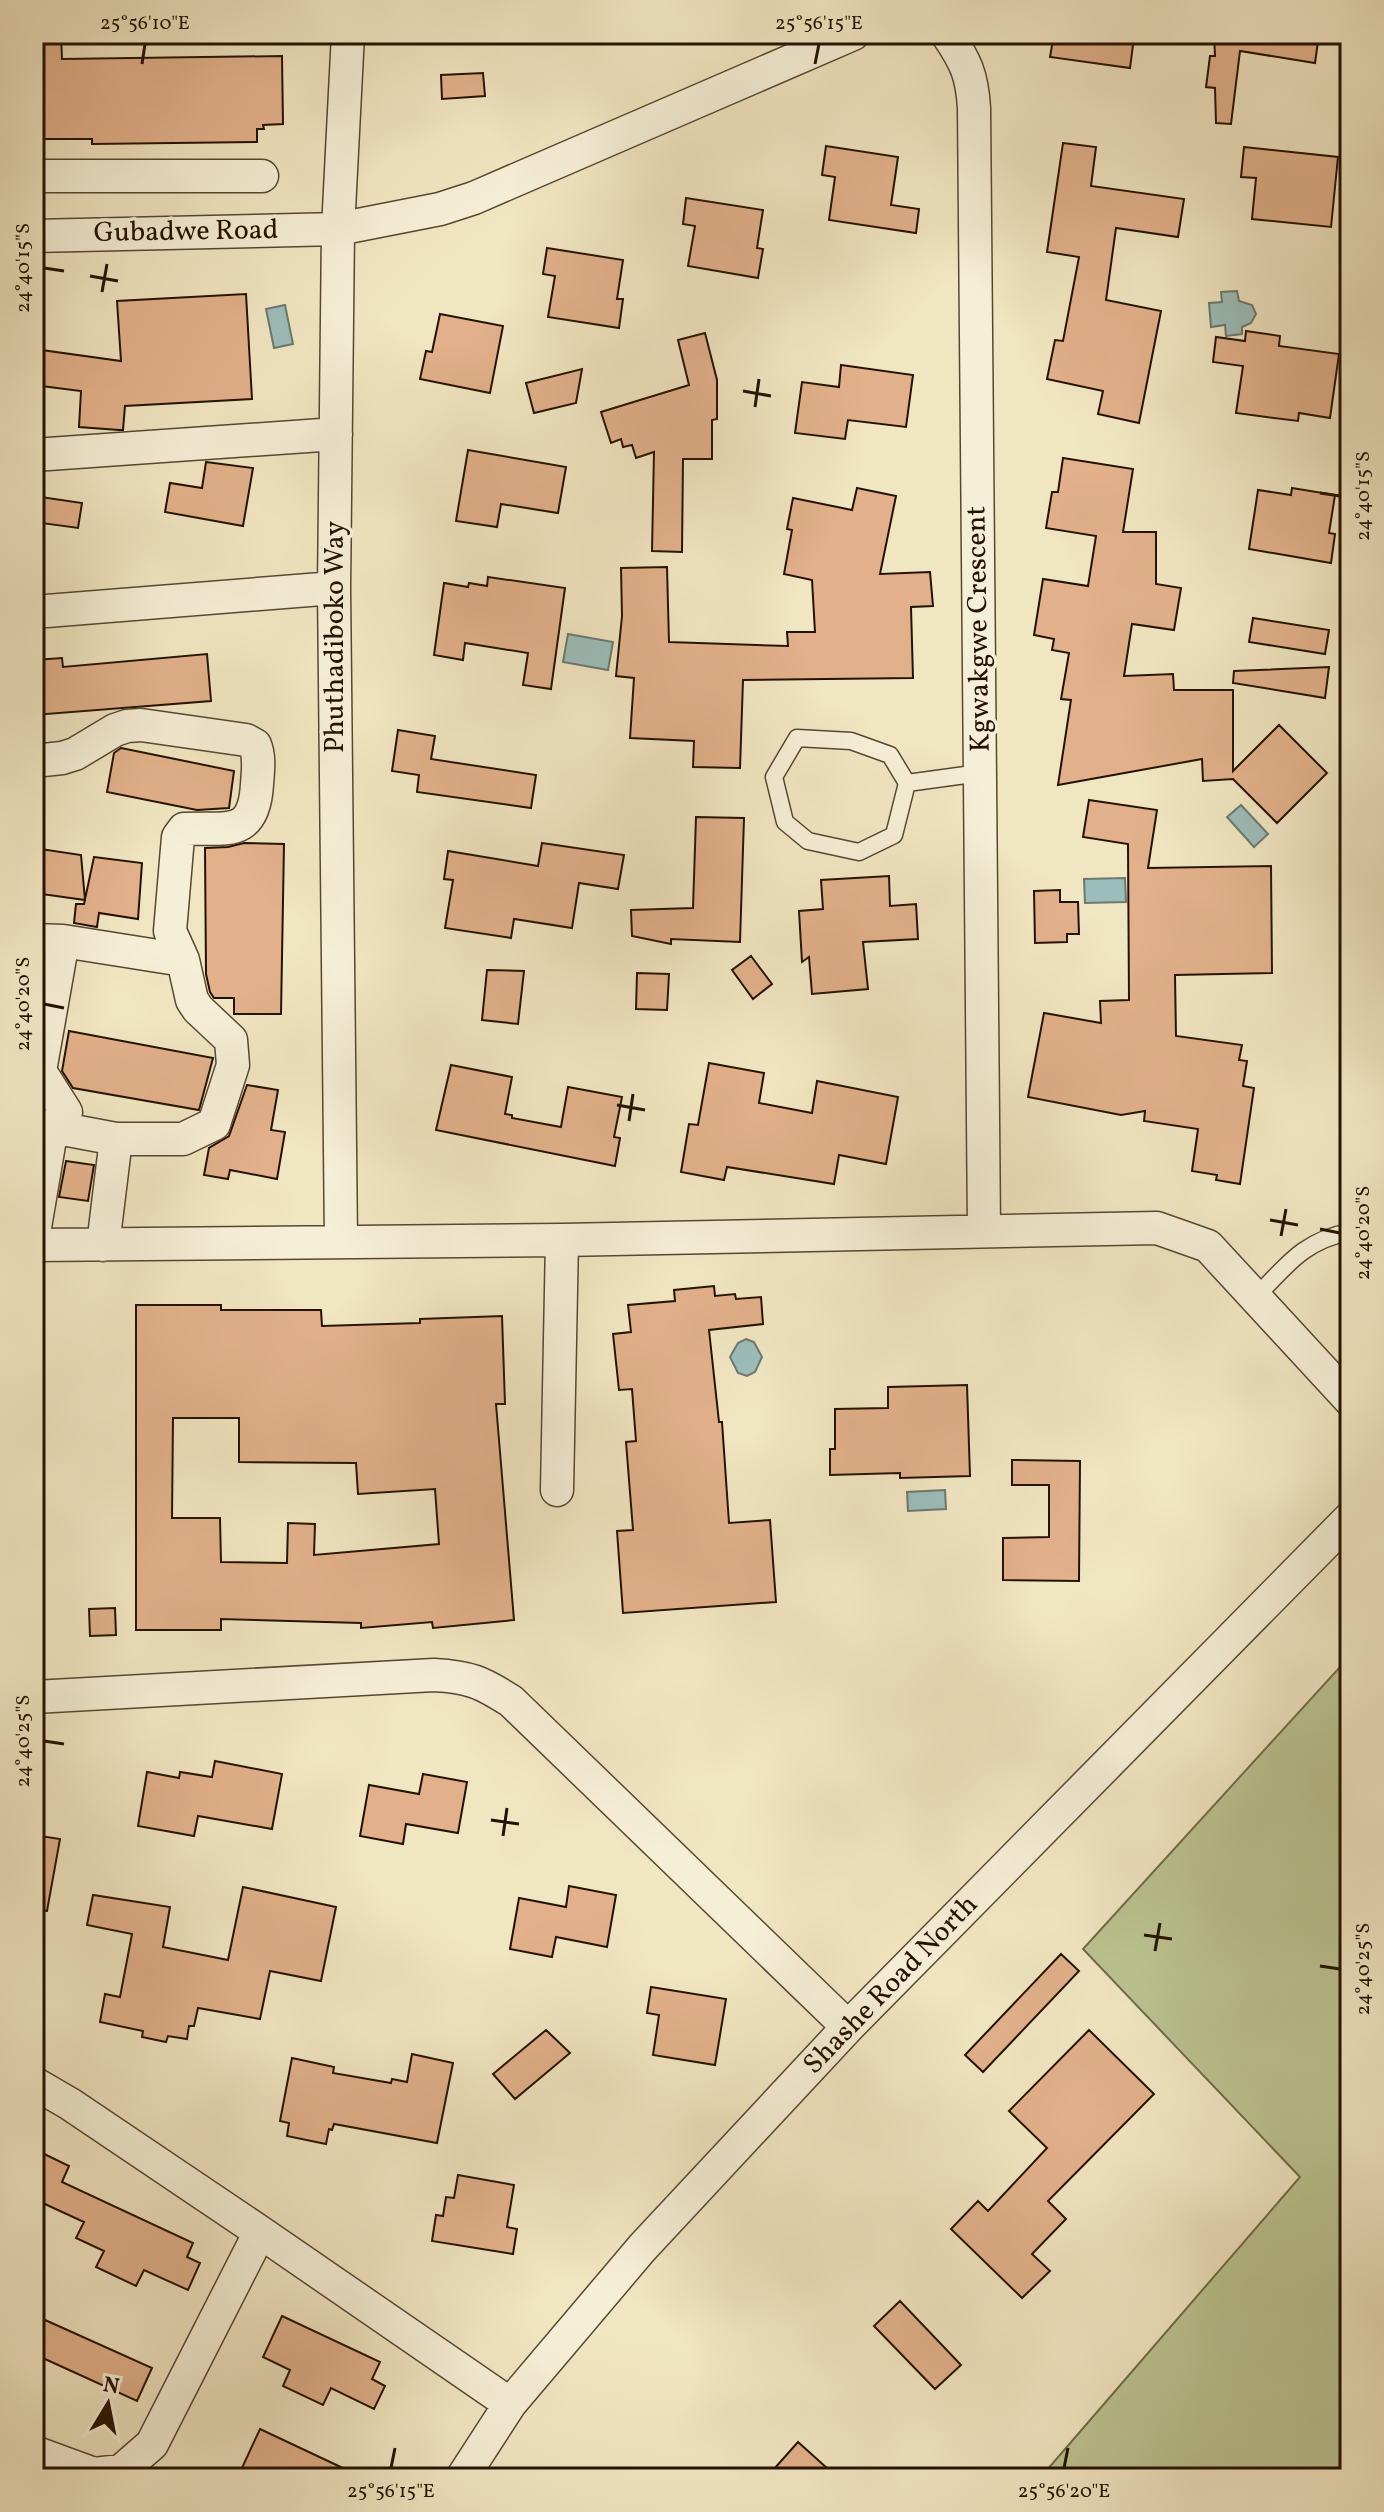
<svg xmlns="http://www.w3.org/2000/svg" width="1384" height="2512" font-family="Vollkorn,serif">
<rect width="100%" height="100%" fill="#f1e6c2"/>
<filter id="stains"><feTurbulence type="fractalNoise" baseFrequency=".0025" numOctaves="4"/><feColorMatrix values="0 0 0 0 .2 0 0 0 0 .09 0 0 0 0 .02 0 0 0 .5 -.17"/></filter>
<radialGradient id="worn" r=".72"><stop offset=".6" stop-color="#630" stop-opacity="0"/><stop offset="1" stop-color="#630" stop-opacity=".3"/></radialGradient>
<path fill="#bbc492" stroke="#706b49" stroke-width="2" d="M 1350,1656 L 1350,2478 L 1040,2478 L 1300,2177 L 1083,1949 Z"/>
<path fill="#9cbebb" stroke="#6c7970" stroke-width="2" d="M 1237,291 L 1239,301 L 1252,305 L 1256,314 L 1251,323 L 1242,327 L 1242,334 L 1226,336 L 1225,325 L 1211,327 L 1209,303 L 1222,302 L 1221,292 Z
M 285,305 L 293,344 L 274,348 L 266,309 Z
M 568,634 L 613,642 L 608,670 L 563,662 Z
M 1241,805 L 1268,834 L 1254,847 L 1227,817 Z
M 1125,878 L 1126,902 L 1085,903 L 1084,879 Z
M 746,1339 L 754,1342 L 762,1357 L 755,1372 L 747,1376 L 738,1373 L 730,1357 L 738,1343 Z
M 945,1490 L 946,1509 L 908,1511 L 907,1492 Z"/>
<path fill="#e2b18b" stroke="#241200" stroke-width="2" fill-rule="evenodd" d="M 34,34 L 61,34 L 62,59 L 282,56 L 283,124 L 263,125 L 264,129 L 257,129 L 257,142 L 92,144 L 92,139 L 34,139 Z
M 1054,34 L 1111,34 L 1134,37 L 1130,68 L 1050,57 Z
M 1214,34 L 1319,34 L 1315,63 L 1240,51 L 1231,124 L 1216,123 L 1215,88 L 1206,87 L 1210,56 L 1215,56 Z
M 483,73 L 485,96 L 442,99 L 441,75 Z
M 1063,143 L 1096,147 L 1091,186 L 1184,199 L 1178,237 L 1116,228 L 1106,300 L 1161,311 L 1139,423 L 1098,414 L 1103,391 L 1047,379 L 1055,340 L 1063,341 L 1079,257 L 1047,252 Z
M 826,146 L 898,157 L 891,205 L 919,209 L 916,233 L 829,220 L 835,177 L 822,175 Z
M 1244,147 L 1338,157 L 1331,227 L 1252,219 L 1256,178 L 1241,177 Z
M 686,198 L 763,210 L 757,248 L 763,249 L 758,278 L 688,266 L 695,226 L 683,224 Z
M 547,248 L 623,260 L 617,299 L 623,299 L 619,328 L 548,317 L 555,276 L 543,274 Z
M 246,294 L 252,399 L 125,406 L 123,430 L 119,430 L 79,427 L 81,391 L 34,385 L 34,349 L 121,361 L 117,301 Z
M 440,314 L 503,326 L 490,393 L 420,379 L 426,351 L 432,352 Z
M 1246,331 L 1280,336 L 1279,346 L 1339,354 L 1330,418 L 1299,413 L 1298,421 L 1236,413 L 1243,366 L 1213,362 L 1216,337 L 1245,341 Z
M 705,333 L 717,380 L 717,419 L 712,420 L 712,459 L 683,459 L 682,552 L 652,551 L 654,452 L 636,458 L 632,445 L 623,447 L 621,439 L 611,443 L 601,412 L 689,385 L 678,340 Z
M 841,365 L 913,375 L 906,427 L 848,420 L 845,439 L 795,433 L 802,382 L 839,387 Z
M 582,369 L 576,403 L 534,413 L 526,383 Z
M 468,450 L 566,467 L 558,513 L 501,504 L 497,527 L 456,521 Z
M 1063,458 L 1133,469 L 1123,532 L 1156,532 L 1156,584 L 1181,588 L 1174,630 L 1132,624 L 1124,676 L 1173,674 L 1174,690 L 1233,690 L 1233,771 L 1279,725 L 1327,773 L 1277,823 L 1233,779 L 1203,781 L 1202,759 L 1058,785 L 1071,700 L 1061,699 L 1069,653 L 1052,650 L 1054,639 L 1034,635 L 1043,579 L 1088,586 L 1096,536 L 1046,528 L 1052,492 L 1058,492 Z
M 206,462 L 253,468 L 243,526 L 165,512 L 170,483 L 202,488 Z
M 857,488 L 896,496 L 880,574 L 930,572 L 933,606 L 911,607 L 913,678 L 743,680 L 740,768 L 693,767 L 694,741 L 630,738 L 634,678 L 616,676 L 622,616 L 621,568 L 667,567 L 669,642 L 788,646 L 787,632 L 815,632 L 812,580 L 784,574 L 792,530 L 787,529 L 793,498 L 852,510 Z
M 1292,488 L 1335,495 L 1329,533 L 1335,534 L 1331,563 L 1249,549 L 1258,490 L 1291,495 Z
M 34,496 L 82,503 L 78,528 L 34,522 Z
M 488,577 L 565,588 L 551,689 L 523,685 L 528,653 L 465,643 L 463,660 L 434,655 L 444,583 L 468,587 L 469,583 L 487,586 Z
M 1253,618 L 1329,630 L 1325,654 L 1249,642 Z
M 207,654 L 211,701 L 34,715 L 34,660 L 62,658 L 63,667 Z
M 1329,667 L 1325,698 L 1233,683 L 1234,671 Z
M 398,730 L 435,736 L 431,759 L 536,775 L 531,808 L 417,792 L 419,775 L 392,771 Z
M 121,748 L 234,771 L 229,808 L 197,810 L 107,792 L 114,753 Z
M 1089,800 L 1157,810 L 1148,868 L 1271,866 L 1272,973 L 1175,975 L 1176,1036 L 1242,1045 L 1239,1060 L 1247,1061 L 1243,1086 L 1254,1088 L 1240,1184 L 1216,1180 L 1217,1175 L 1192,1171 L 1198,1129 L 1144,1121 L 1145,1111 L 1121,1115 L 1028,1097 L 1044,1013 L 1101,1023 L 1100,1001 L 1129,1000 L 1128,844 L 1083,837 Z
M 696,817 L 744,818 L 740,942 L 671,939 L 671,944 L 632,936 L 631,910 L 693,908 Z
M 244,843 L 284,844 L 281,1014 L 234,1014 L 234,998 L 214,998 L 210,992 L 206,974 L 205,848 L 228,847 Z
M 542,843 L 624,855 L 618,889 L 579,883 L 572,928 L 514,919 L 511,938 L 445,928 L 453,880 L 444,879 L 448,851 L 538,866 Z
M 34,848 L 81,855 L 85,900 L 34,893 Z
M 94,857 L 142,863 L 138,919 L 99,913 L 97,927 L 74,923 L 76,904 L 84,904 Z
M 889,876 L 890,906 L 916,904 L 918,939 L 863,942 L 868,989 L 812,994 L 809,957 L 802,962 L 799,911 L 823,909 L 821,880 Z
M 1060,890 L 1060,902 L 1078,902 L 1079,934 L 1067,934 L 1067,942 L 1035,943 L 1034,891 Z
M 751,956 L 772,984 L 753,999 L 732,970 Z
M 487,970 L 524,971 L 518,1024 L 482,1020 Z
M 637,973 L 669,974 L 667,1010 L 636,1009 Z
M 69,1031 L 213,1058 L 199,1110 L 73,1088 L 62,1071 Z
M 709,1063 L 764,1073 L 759,1103 L 812,1113 L 817,1081 L 898,1097 L 886,1164 L 839,1155 L 834,1184 L 727,1167 L 724,1180 L 681,1172 L 689,1124 L 698,1125 Z
M 451,1065 L 512,1077 L 505,1114 L 512,1115 L 512,1118 L 561,1127 L 568,1087 L 622,1097 L 614,1137 L 620,1138 L 615,1166 L 436,1130 Z
M 247,1085 L 278,1090 L 271,1130 L 285,1132 L 277,1179 L 230,1170 L 228,1179 L 204,1175 L 209,1148 L 229,1136 Z
M 66,1161 L 94,1165 L 88,1201 L 59,1197 Z
M 714,1286 L 715,1296 L 735,1294 L 736,1299 L 761,1297 L 763,1324 L 709,1330 L 719,1422 L 722,1422 L 729,1523 L 770,1520 L 776,1602 L 623,1613 L 617,1531 L 633,1530 L 626,1442 L 636,1441 L 632,1389 L 619,1390 L 613,1334 L 631,1332 L 628,1305 L 675,1301 L 674,1290 Z
M 136,1305 L 221,1305 L 221,1310 L 321,1310 L 322,1326 L 420,1323 L 420,1319 L 502,1316 L 505,1404 L 496,1404 L 514,1620 L 433,1628 L 432,1622 L 361,1628 L 361,1623 L 221,1619 L 221,1630 L 136,1630 ZM 173,1418 L 239,1418 L 239,1462 L 356,1463 L 358,1494 L 435,1489 L 439,1544 L 314,1555 L 315,1524 L 288,1523 L 287,1563 L 221,1562 L 220,1518 L 172,1518 Z
M 967,1385 L 970,1476 L 900,1478 L 900,1473 L 830,1475 L 830,1449 L 835,1449 L 835,1409 L 888,1408 L 888,1387 Z
M 1012,1460 L 1080,1461 L 1079,1581 L 1003,1580 L 1003,1538 L 1049,1537 L 1049,1485 L 1012,1485 Z
M 115,1608 L 116,1635 L 90,1636 L 89,1609 Z
M 215,1761 L 282,1774 L 272,1829 L 198,1816 L 194,1836 L 138,1826 L 147,1772 L 179,1778 L 180,1772 L 212,1777 Z
M 423,1774 L 467,1782 L 458,1833 L 406,1824 L 403,1844 L 360,1836 L 369,1785 L 419,1794 Z
M 34,1835 L 60,1839 L 47,1911 L 34,1910 Z
M 569,1886 L 616,1895 L 607,1947 L 556,1937 L 552,1957 L 510,1949 L 519,1898 L 566,1907 Z
M 243,1887 L 336,1907 L 321,1981 L 270,1971 L 260,2019 L 198,2008 L 194,2026 L 189,2026 L 187,2039 L 168,2036 L 166,2042 L 142,2037 L 143,2031 L 100,2022 L 105,1994 L 120,1997 L 132,1934 L 87,1925 L 93,1895 L 170,1907 L 163,1947 L 228,1960 Z
M 1061,1954 L 1079,1971 L 983,2072 L 965,2055 Z
M 651,1987 L 726,1999 L 715,2065 L 653,2055 L 659,2015 L 647,2013 Z
M 546,2030 L 570,2053 L 515,2099 L 493,2074 Z
M 1089,2030 L 1154,2094 L 1048,2201 L 1066,2219 L 1032,2254 L 1050,2271 L 1022,2298 L 951,2229 L 978,2201 L 988,2211 L 1047,2148 L 1009,2111 Z
M 412,2054 L 453,2063 L 437,2143 L 334,2124 L 332,2130 L 329,2129 L 326,2144 L 287,2136 L 289,2123 L 280,2121 L 292,2058 L 334,2067 L 333,2073 L 391,2083 L 392,2079 L 407,2082 Z
M 34,2149 L 69,2166 L 62,2182 L 193,2243 L 187,2257 L 200,2263 L 188,2290 L 144,2270 L 136,2286 L 96,2267 L 104,2251 L 76,2238 L 84,2222 L 34,2199 Z
M 458,2175 L 514,2185 L 507,2227 L 517,2229 L 513,2254 L 432,2241 L 436,2215 L 443,2216 L 446,2197 L 454,2198 Z
M 900,2301 L 961,2365 L 935,2389 L 874,2326 Z
M 34,2315 L 152,2368 L 137,2401 L 34,2354 Z
M 282,2316 L 380,2362 L 372,2379 L 385,2386 L 374,2409 L 331,2388 L 323,2405 L 283,2386 L 290,2370 L 263,2357 Z
M 260,2429 L 364,2478 L 258,2478 L 241,2470 Z
M 798,2442 L 838,2478 L 766,2478 Z"/>
<g fill="none" stroke-linecap="round" stroke-linejoin="round">
<defs>
<path id="lane" d="M 797,738 L 851,741 L 890,755 L 907,783 L 894,835 L 859,852 L 808,841 L 785,822 L 774,777 Z
M 907,783 L 980,773
M 1255,1298 C 1286,1266 1304,1240 1350,1232"/>
<path id="street" d="M 947,34 C 966,62 972,75 974,108 L 984,1231
M 34,176 L 262,176
M 34,236 L 338,229 L 440,209 L 474,198 L 853,34
M 34,455 L 336,434
M 34,612 L 334,588
M 34,761 L 62,758 L 75,754 L 115,730 L 127,726 L 141,725 L 246,740 L 255,745 C 260,757 258,771 257,784 C 254,839 226,827 184,829 L 178,837 L 170,931 L 183,960 L 192,1000 L 198,1009 L 231,1040 L 233,1065 L 214,1124 L 183,1139 L 116,1139 L 52,1127
M 34,940 L 63,941 L 183,960
M 34,1071 L 40,1071 L 66,1112 L 52,1127 L 34,1233
M 40,1071 L 63,941
M 341,1241 L 334,588 L 338,229 L 348,34
M 34,1245 L 562,1240 L 1157,1228 L 1208,1246 L 1350,1400
M 103,1245 L 116,1139
M 557,1490 L 562,1240
M 34,1697 L 434,1675 C 470,1677 481,1682 511,1701 L 848,2027
M 34,2083 L 70,2104 L 260,2232 L 510,2404
M 34,2452 L 94,2474 L 121,2471 L 152,2444 L 260,2232
M 462,2478 L 510,2404 L 642,2248 L 848,2027 L 1350,1518"/>
</defs>
<use href="#lane" stroke="#574730" stroke-width="19"/>
<use href="#street" stroke="#574730" stroke-width="35"/>
<use href="#lane" stroke="#f6efd7" stroke-width="16"/>
<use href="#street" stroke="#f6efd7" stroke-width="32"/>
</g>
<path fill="none" stroke="#241200" stroke-width="3" d="M 142,64 L 145,44M 815,64 L 819,44M 44,268 L 64,271M 90,276 L 118,281M 102,292 L 107,264M 743,391 L 771,396M 755,407 L 759,379M 1320,493 L 1340,496M 44,1004 L 64,1008M 617,1105 L 645,1110M 629,1121 L 633,1094M 1270,1220 L 1298,1225M 1320,1229 L 1340,1233M 1281,1236 L 1286,1209M 44,1741 L 64,1744M 491,1820 L 519,1824M 503,1836 L 507,1808M 1144,1935 L 1172,1939M 1155,1951 L 1160,1923M 1320,1966 L 1340,1969M 391,2468 L 395,2448M 1064,2468 L 1068,2448"/>
<g text-anchor="middle" dominant-baseline="central" stroke-width="7" stroke-linejoin="round" paint-order="stroke">
<g font-size="28" fill="#241200" stroke="#f6efd7">
<text transform="translate(186 232) rotate(-1)">Gubadwe Road</text>
<text transform="translate(979 629) rotate(-91)">Kgwakgwe Crescent</text>
<text transform="translate(335 637) rotate(-90)">Phuthadiboko Way</text>
<text transform="translate(891 1985) rotate(-46)">Shashe Road North</text>
</g>
</g>
<rect width="1384" height="2512" fill="none" stroke="#f1e6c2" stroke-width="88"/>
<g transform="translate(108 2404) rotate(10)" stroke="#f6efd7" stroke-width="6" paint-order="stroke">
<path d="M0-6L14 30L0 20L-14 30Z" fill="#241200"/>
<text y="-12" font-size="22" font-weight="bold" text-anchor="middle" fill="#241200">N</text>
</g>
<rect x="44" y="44" width="1296" height="2424" fill="none" stroke="#241200" stroke-width="3"/>
<g font-size="20" text-anchor="middle" fill="#241200">
<text x="145" y="29">25°56'10"E</text>
<text x="819" y="29">25°56'15"E</text>
<text transform="translate(22 268) rotate(-90)" y="7">24°40'15"S</text>
<text transform="translate(1362 496) rotate(-90)" y="7">24°40'15"S</text>
<text transform="translate(22 1004) rotate(-90)" y="7">24°40'20"S</text>
<text transform="translate(1362 1233) rotate(-90)" y="7">24°40'20"S</text>
<text transform="translate(22 1741) rotate(-90)" y="7">24°40'25"S</text>
<text transform="translate(1362 1969) rotate(-90)" y="7">24°40'25"S</text>
<text x="391" y="2497">25°56'15"E</text>
<text x="1064" y="2497">25°56'20"E</text>
</g>
<rect width="100%" height="100%" filter="url(#stains)"/>
<rect width="100%" height="100%" fill="url(#worn)"/>
</svg>
